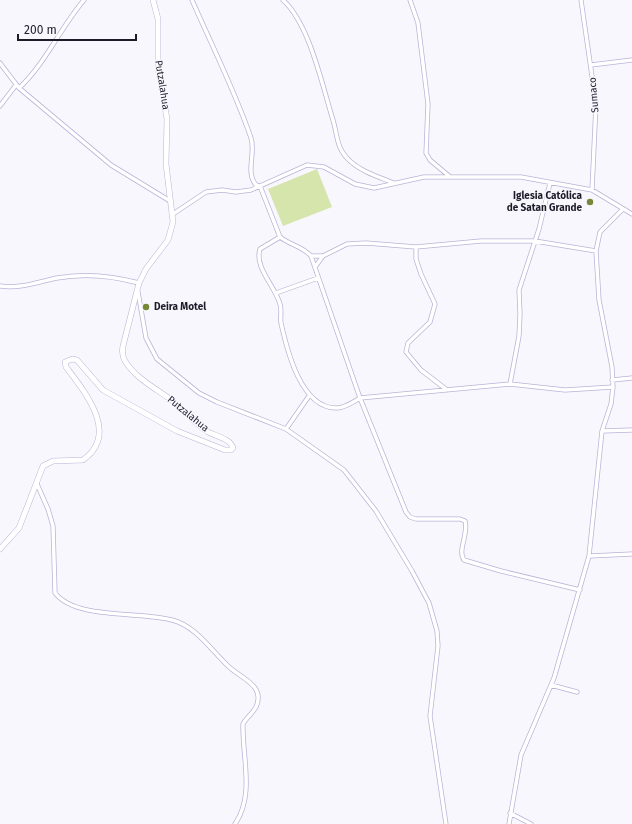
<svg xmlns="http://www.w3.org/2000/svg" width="632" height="824" font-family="'Fira Sans',sans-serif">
<rect width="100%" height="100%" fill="#f8f7fe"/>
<path fill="#d6e5ac" d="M 317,169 L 332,207 L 283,226 L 268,189 Z"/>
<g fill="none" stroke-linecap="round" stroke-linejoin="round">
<defs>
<path id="street" d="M 192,0 C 212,46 235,91 251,138 C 256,154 245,172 256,185 L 260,186 L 280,237 L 260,249 C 254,267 275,286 280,304 C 282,310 280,317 281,323 C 287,350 301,409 337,408 C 345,408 353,402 360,398 L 510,384 L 565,390 L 613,387
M 283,0 C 310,25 322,85 333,120 C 338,137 336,148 350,161 C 362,172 379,177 394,183
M 410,0 L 418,23 L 428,104 L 426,153 L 430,160 L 449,176
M 581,0 L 596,104 L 592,190
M 0,63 L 19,88 L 111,165 L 170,201
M 591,65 L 632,60
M 19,88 C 46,63 60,28 84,0
M 0,106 L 16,85
M 173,214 L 206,192 L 222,190 L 236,192 L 251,190 L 307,165 L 324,167 L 355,184 L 374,188 L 424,177 L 521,177 L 592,190 L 632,214
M 280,237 C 290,245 302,246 311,256 L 360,398 L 406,512 L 410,517 L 416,519 L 460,519 L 465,521 C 469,533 457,551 464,560 L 501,571 L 580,590
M 416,247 L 416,259 L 421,274 L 435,304 L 430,322 L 408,343 L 406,352 L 421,370 L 447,390
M 311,256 L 323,256 L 347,244 L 366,243 L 416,247 L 481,241 L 535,241 L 596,251
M 315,267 L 323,256
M 0,286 C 20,289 38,282 57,278 C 84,273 113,276 139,283
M 138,292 L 146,338 L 157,359 L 199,393 L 217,402 L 286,429 L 344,470 L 376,511 L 412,571 L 429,603 L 437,631 L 438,646 L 430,716 L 446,824
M 276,293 L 318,278
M 612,380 L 632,378
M 510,384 L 519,336 L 520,314 L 519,290 L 539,229 L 550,183
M 286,429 L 309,396
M 602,431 L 632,430
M 37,484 L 48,509 L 53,526 L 55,593 C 76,620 141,611 172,620 C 196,626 211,650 228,666 C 240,678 266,685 256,707 C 253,713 246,718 243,724 C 242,757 255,795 235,824
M 589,556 L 632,554
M 551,685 L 577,692
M 510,813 L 531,824
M 509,824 L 521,755 L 554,678 L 589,556 L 602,431 L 611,404 L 613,387 L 612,367 L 599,300 L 596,251 L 600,232 L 622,210"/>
<path id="secondary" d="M 0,549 L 19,528 L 43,466 L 53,461 L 83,460 C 120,434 85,392 66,367 L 65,362 L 72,359 L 77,360 L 103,390 L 177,431 L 225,450 L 231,450 L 233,448 C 231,439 216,436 208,432 C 195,424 185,411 174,402 C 157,389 136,379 125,361 C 122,356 122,351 123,346 L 139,283 L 146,269 L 168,240 L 173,222 L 166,164 L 167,119 L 158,67 L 158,19 L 153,0"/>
</defs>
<use href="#street" stroke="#b8b4d7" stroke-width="5"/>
<use href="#secondary" stroke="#b8b4d7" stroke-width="6"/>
<use href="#street" stroke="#fff" stroke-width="3.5"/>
<use href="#secondary" stroke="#fff" stroke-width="5"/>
</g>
<g fill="#778939" stroke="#f8f7fe" stroke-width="1.5">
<circle cx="590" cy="202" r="4"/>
<circle cx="146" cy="307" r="4"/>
</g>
<g text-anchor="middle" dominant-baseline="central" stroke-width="3" stroke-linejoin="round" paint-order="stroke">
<g font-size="10" fill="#1c1b27" stroke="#f8f7fe">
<text transform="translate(162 85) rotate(81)">Putzalahua</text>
<text transform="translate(594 95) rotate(-95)">Sumaco</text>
<text transform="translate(188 414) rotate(39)">Putzalahua</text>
</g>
<g font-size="10" font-weight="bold" fill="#1c1b27" stroke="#f8f7fe" text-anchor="end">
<text x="582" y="196">Iglesia Católica<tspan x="582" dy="12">de Satan Grande</tspan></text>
<text x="154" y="307" text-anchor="start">Deira Motel</text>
</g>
</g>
<path d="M18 34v6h118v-6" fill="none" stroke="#1c1b27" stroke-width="2"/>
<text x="24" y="34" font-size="12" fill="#1c1b27" stroke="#f8f7fe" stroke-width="3" paint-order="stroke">200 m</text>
</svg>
